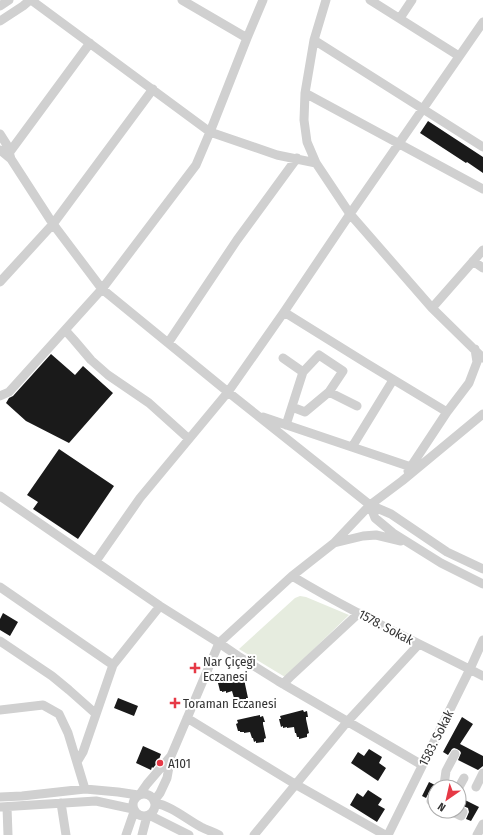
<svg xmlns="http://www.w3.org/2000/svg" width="483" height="835" font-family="'Fira Sans Condensed',sans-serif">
<rect width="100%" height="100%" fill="#fff"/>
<path fill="#e6ecdf" d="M 300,596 L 306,597 L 349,615 L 285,677 L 239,649 L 295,598 Z"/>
<path fill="#1a1a1a" d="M 428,121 L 483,157 L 483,173 L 467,162 L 466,163 L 420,133 Z
M 51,354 L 75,375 L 83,366 L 113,393 L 69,443 L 26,421 L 6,403 L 9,398 L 13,396 Z
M 59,449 L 114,486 L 78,539 L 33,509 L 38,502 L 27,495 Z
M 3,613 L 18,622 L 10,636 L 0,630 L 0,619 Z
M 242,674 L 242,676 L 245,676 L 247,681 L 245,682 L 245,684 L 248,698 L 246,698 L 246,701 L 238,703 L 238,701 L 236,701 L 235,697 L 234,698 L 232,691 L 226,693 L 226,691 L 222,692 L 222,691 L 220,691 L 218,683 L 219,683 L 219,680 Z
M 118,698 L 138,706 L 134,716 L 114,708 Z
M 303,710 L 304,712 L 307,711 L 308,717 L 306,717 L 306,719 L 309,733 L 307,734 L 307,737 L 299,739 L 299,737 L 297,737 L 296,733 L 295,733 L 294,727 L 287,728 L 287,727 L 283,728 L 283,726 L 281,727 L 279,719 L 281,719 L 280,716 Z
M 260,715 L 260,717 L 263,716 L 265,722 L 263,722 L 263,724 L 266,738 L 264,739 L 264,742 L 256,743 L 256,741 L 254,742 L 253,738 L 252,738 L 250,732 L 244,733 L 244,732 L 240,732 L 240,731 L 238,731 L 236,724 L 238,723 L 237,720 Z
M 462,717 L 473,724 L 460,744 L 483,756 L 483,766 L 478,770 L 458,760 L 461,753 L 460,751 L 457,749 L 454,748 L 452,749 L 448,755 L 443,752 Z
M 143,746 L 161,754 L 158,762 L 153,768 L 152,767 L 151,770 L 136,763 Z
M 369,749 L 382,757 L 379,763 L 386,768 L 378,781 L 351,763 L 358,752 L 364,756 Z
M 429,782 L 435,785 L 435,791 L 432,791 L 429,792 L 426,798 L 422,796 Z
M 368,790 L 382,799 L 378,805 L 385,809 L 377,822 L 350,805 L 357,793 L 363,797 Z
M 459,797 L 479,807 L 471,821 L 466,819 L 469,812 L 468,808 L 463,806 L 459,808 Z"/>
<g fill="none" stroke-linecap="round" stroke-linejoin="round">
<path stroke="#d0d0d0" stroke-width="9" d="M 31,0 L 210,132 L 277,155 L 316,163
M 182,0 L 247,38
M 326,0 L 314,40 L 305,93 L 304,120 L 307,142 L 316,163 L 350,214 L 432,308 L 483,358
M 370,0 L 459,56
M 0,6 L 9,0
M 400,18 L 412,0
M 0,21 L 23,6 L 30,0
M 314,40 L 483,147
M 305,93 L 483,189
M 0,134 L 7,145 L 11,159 L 0,150
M 9,153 L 90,43
M 11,159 L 53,224 L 102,289 L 228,392 L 370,505 L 391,514 L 447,552 L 483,569
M 473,261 L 483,268
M 0,282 L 53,224 L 153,89
M 432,308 L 483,250
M 284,312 L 366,363 L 447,412
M 65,330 L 74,340 L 91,360 L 108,375 L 149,403 L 189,439
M 168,343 L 237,240 L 297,158
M 283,358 L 303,372
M 329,392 L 357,406
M 0,396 L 9,392 L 102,289 L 196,165 L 210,132 L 247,38 L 263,0
M 263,417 L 411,467
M 286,425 L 303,372 L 319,355 L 343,371 L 329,392 L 305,412 L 292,407
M 352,447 L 393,380
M 408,471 L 447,412 L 469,383 L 477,362 L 475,349
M 0,496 L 160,606 L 219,643 L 238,656 L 278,681 L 422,765
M 370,505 L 375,518 L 393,533 L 441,563 L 483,584
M 334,543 L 363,536 L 376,535 L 401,541
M 96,561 L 140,498 L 228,392 L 284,312 L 350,214 L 483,22
M 292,576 C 353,613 419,643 483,676
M 0,587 L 113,665
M 0,641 L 52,676 L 69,690 L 96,714
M 283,684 L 290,677 L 359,613
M 0,710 L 43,705 L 59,714 L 68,733 L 85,789
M 187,718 L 295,784 L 385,835
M 77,762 L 83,752 L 113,665 L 160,606
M 445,787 L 444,785 L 446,771 L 455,754
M 459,787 L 464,778
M 476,787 L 483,773
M133 805a11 11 0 1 1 22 0a11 11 0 1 1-22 0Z
M 140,794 L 147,784 L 171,756
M 0,797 L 22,796 L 85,789 L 118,792 L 138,795
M 433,797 L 431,801 L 435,803
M 154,801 L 160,793 L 167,778 L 171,756 L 219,643 L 292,576 L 334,543 L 370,505 L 402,481 L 483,414
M 61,803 L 66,835
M 155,803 C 172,806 186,819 201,827 C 207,830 213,832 219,835
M 0,807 L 96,801 L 133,809
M 7,807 L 8,835
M 451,811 L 461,816 L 463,812
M 149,815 L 189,835
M 126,835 L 134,812
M 142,835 L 147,816
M 254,835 L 347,722 L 419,644
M 388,835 L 470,669 L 483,640
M 477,835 L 483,824"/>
</g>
<g fill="#e63946" stroke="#fff" stroke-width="1.5">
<path d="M193 662h4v4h4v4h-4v4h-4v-4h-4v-4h4z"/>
<path d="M173 697h4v4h4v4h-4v4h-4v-4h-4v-4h4z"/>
<circle cx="160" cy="763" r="4"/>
</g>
<g text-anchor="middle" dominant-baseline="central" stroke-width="4" stroke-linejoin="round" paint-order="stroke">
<g font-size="13" fill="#333" stroke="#fff">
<text transform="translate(386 627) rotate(28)">1578. Sokak</text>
<text transform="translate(436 738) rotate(-63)">1583. Sokak</text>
</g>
<g font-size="13" fill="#333" stroke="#fff" text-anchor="start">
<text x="203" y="661">Nar Çiçeği<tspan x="203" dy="15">Eczanesi</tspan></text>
<text x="183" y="703">Toraman Eczanesi</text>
<text x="168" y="763">A101</text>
</g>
</g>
<g transform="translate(447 799) rotate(214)"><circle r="19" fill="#ffffff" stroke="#adadad"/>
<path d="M0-3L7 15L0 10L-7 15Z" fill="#e63946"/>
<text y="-6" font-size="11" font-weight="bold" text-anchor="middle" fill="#333333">N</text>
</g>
</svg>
